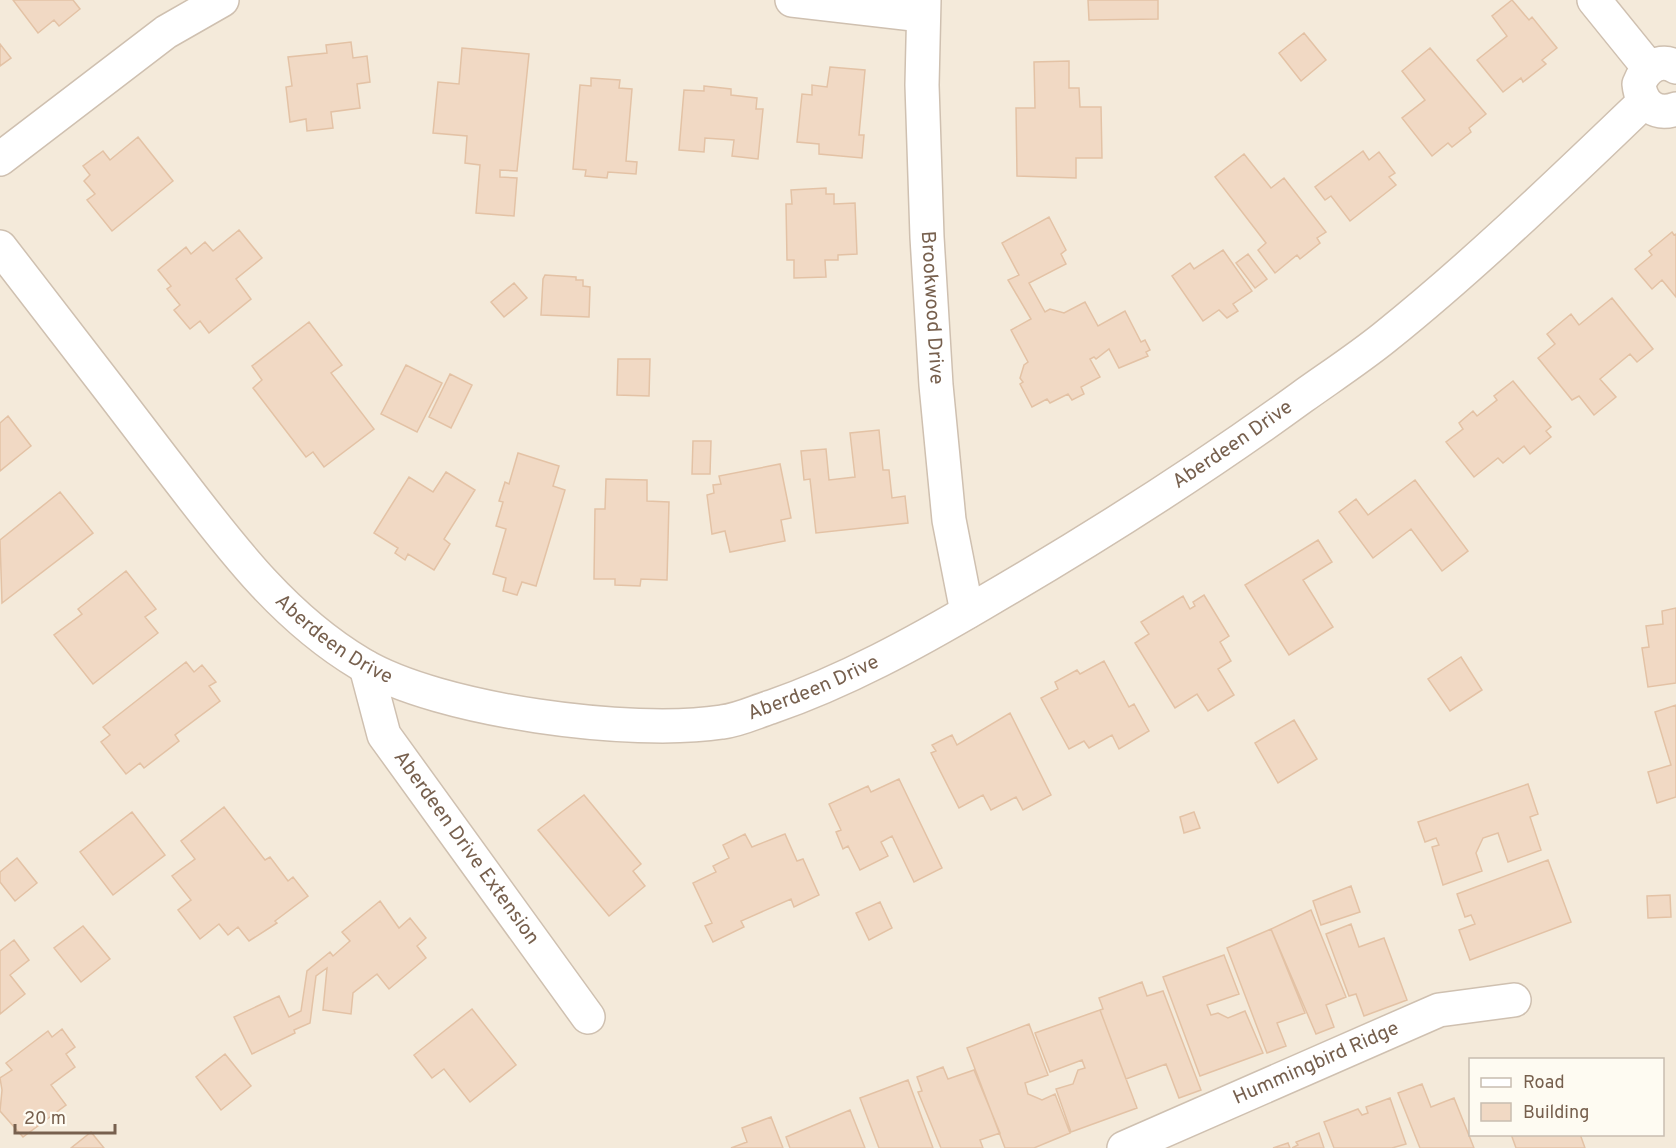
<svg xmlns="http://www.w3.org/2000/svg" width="1676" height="1148" font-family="Overpass,sans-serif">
<rect width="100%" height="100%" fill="#fcf7eb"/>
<path fill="#f4eada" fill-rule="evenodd" d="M 0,0 L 1676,0 L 1676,1148 L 0,1148 ZM 1470,1060 L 1662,1060 L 1662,1134 L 1470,1134 Z"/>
<path fill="#f1d9c4" stroke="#e3c2a5" stroke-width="1.5" d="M 13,0 L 73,0 L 80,9 L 59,26 L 54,20 L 38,33 Z
M 1088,0 L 1158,0 L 1158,19 L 1089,20 Z
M 1512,0 L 1529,20 L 1532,17 L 1557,48 L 1542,60 L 1546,64 L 1523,82 L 1521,78 L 1503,92 L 1477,60 L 1507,36 L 1492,16 Z
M 1304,33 L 1326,60 L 1301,81 L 1279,53 Z
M 351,42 L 353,58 L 367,56 L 370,82 L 357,84 L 360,108 L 331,112 L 333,128 L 307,131 L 306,119 L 290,122 L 286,87 L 292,86 L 288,57 L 327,53 L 326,45 Z
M 0,44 L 11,58 L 0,66 Z
M 462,48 L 529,54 L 517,171 L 500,170 L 500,177 L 517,178 L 514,216 L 476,213 L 480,165 L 465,163 L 467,136 L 433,133 L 438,82 L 459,84 Z
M 1430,48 L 1486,114 L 1469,128 L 1471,132 L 1452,147 L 1448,143 L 1432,156 L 1402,118 L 1425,100 L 1402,71 Z
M 1069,61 L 1069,88 L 1079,88 L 1080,107 L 1101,107 L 1102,158 L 1076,158 L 1076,178 L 1017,176 L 1016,108 L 1035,108 L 1034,62 Z
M 830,67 L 865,70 L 859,135 L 864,135 L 862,158 L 819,154 L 819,144 L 797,142 L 802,94 L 812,95 L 812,85 L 827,87 Z
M 591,78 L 620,80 L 619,88 L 632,89 L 626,161 L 637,162 L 636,174 L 608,172 L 607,178 L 585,176 L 586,170 L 573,169 L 580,85 L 591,86 Z
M 704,86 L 731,89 L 731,95 L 757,98 L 756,109 L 763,109 L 758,159 L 732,156 L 734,140 L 705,138 L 704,152 L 679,150 L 684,90 L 704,91 Z
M 138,137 L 173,181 L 112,231 L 87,200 L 95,194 L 84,181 L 90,175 L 83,166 L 103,151 L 110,160 Z
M 1363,151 L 1369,160 L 1379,152 L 1395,173 L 1389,177 L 1396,185 L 1350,221 L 1331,196 L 1325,200 L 1315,187 Z
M 1244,154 L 1271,188 L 1284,178 L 1326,232 L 1317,238 L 1320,243 L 1300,259 L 1297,255 L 1275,273 L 1258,250 L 1266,243 L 1215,177 Z
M 826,188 L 826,194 L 834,194 L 834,204 L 855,203 L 857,254 L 838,255 L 838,260 L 825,260 L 826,277 L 794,278 L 794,260 L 787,260 L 786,204 L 792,204 L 791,190 Z
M 1049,217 L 1066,250 L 1061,254 L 1066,264 L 1029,283 L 1045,312 L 1050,309 L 1064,313 L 1085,302 L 1098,326 L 1125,311 L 1141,342 L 1145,340 L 1150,350 L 1146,352 L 1148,356 L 1119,368 L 1109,349 L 1096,359 L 1094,357 L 1090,359 L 1100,377 L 1081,387 L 1084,394 L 1072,400 L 1068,394 L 1050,403 L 1047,399 L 1032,407 L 1020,384 L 1023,382 L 1020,378 L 1024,365 L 1028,362 L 1011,330 L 1031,319 L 1008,280 L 1019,275 L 1002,243 Z
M 239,230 L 262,258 L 236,279 L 251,299 L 209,333 L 200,321 L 190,329 L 174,310 L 180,305 L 167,289 L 171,286 L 158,270 L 186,247 L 191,254 L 205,242 L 213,251 Z
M 1672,232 L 1674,235 L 1676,234 L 1676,297 L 1662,280 L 1652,289 L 1635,269 L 1652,255 L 1649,251 Z
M 1223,250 L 1252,291 L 1233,304 L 1238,311 L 1227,318 L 1219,310 L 1203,321 L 1172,276 L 1190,263 L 1194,269 Z
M 1248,254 L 1267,279 L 1255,288 L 1236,263 Z
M 545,275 L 576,277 L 576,280 L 583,280 L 583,286 L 590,287 L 589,317 L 541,315 L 543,279 Z
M 514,283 L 527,298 L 504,317 L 491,302 Z
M 1612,298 L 1653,349 L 1637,362 L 1630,354 L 1600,379 L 1616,397 L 1594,415 L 1579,396 L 1572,400 L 1538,358 L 1555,344 L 1547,334 L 1571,314 L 1579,325 Z
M 309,322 L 342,365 L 331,373 L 374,429 L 324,467 L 313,452 L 306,457 L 253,388 L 262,380 L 252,366 Z
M 618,359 L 650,359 L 649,396 L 617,395 Z
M 406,365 L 442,383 L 417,432 L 381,414 Z
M 450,374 L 472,385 L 451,428 L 429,417 Z
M 1513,381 L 1551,427 L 1546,431 L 1551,437 L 1530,454 L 1524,446 L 1503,463 L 1498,458 L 1474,477 L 1446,442 L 1463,429 L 1459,423 L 1473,411 L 1477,416 L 1497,400 L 1494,396 Z
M 8,416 L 31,446 L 0,471 L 0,423 Z
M 879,430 L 883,470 L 889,470 L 892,498 L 905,496 L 908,523 L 816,533 L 810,479 L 804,480 L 801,451 L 826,449 L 829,480 L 855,477 L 850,433 Z
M 693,441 L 711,441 L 710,474 L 692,474 Z
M 518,453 L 559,466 L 553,486 L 565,490 L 536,586 L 522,582 L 517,595 L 503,591 L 506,578 L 493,574 L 506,529 L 496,526 L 503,502 L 499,501 L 505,482 L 509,484 Z
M 780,464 L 791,518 L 781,520 L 785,541 L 730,552 L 725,531 L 712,534 L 707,495 L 714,493 L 713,485 L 721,484 L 719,476 Z
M 446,472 L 475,490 L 444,539 L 450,544 L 434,570 L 408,554 L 405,560 L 395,553 L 398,548 L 374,533 L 409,477 L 433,492 Z
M 606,479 L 647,480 L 647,501 L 669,502 L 667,580 L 641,579 L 640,586 L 615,585 L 615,579 L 594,579 L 595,509 L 605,509 Z
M 1415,480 L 1468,551 L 1442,571 L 1411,529 L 1373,558 L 1339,512 L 1356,499 L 1368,515 Z
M 60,492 L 93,533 L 2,603 L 0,540 Z
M 1318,540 L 1332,562 L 1303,580 L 1333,627 L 1289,655 L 1245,585 Z
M 126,571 L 156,609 L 145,617 L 158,633 L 93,684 L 54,635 L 82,614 L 78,609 Z
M 1204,595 L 1229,636 L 1220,642 L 1231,661 L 1218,669 L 1234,695 L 1208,711 L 1197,694 L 1175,708 L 1135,643 L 1149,634 L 1141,622 L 1183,596 L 1190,609 L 1195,606 L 1193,602 Z
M 1676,608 L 1676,683 L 1648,687 L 1642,648 L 1649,647 L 1646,626 L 1663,624 L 1662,611 Z
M 1461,657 L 1482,690 L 1450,711 L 1428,679 Z
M 1104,661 L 1129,707 L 1134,704 L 1149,731 L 1119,749 L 1112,735 L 1089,748 L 1084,741 L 1069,749 L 1041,698 L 1058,689 L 1055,682 L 1077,670 L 1080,674 Z
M 186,662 L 194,672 L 202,665 L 216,682 L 209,686 L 220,701 L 175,735 L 179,741 L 144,768 L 140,763 L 126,774 L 101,742 L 110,735 L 103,727 Z
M 1676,705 L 1676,797 L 1657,803 L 1648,772 L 1671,765 L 1655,712 Z
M 1010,713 L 1051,795 L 1023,810 L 1016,797 L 991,810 L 983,795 L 959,808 L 931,753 L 936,751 L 932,745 L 952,735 L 957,745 Z
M 1294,720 L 1317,759 L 1278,783 L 1255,743 Z
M 899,779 L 942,868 L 914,882 L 892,836 L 881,842 L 888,856 L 860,870 L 848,846 L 843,849 L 836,832 L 841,830 L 829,804 L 868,786 L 871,792 Z
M 1528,784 L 1538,814 L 1530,817 L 1541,850 L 1508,862 L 1498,833 L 1483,838 L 1476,853 L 1482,871 L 1443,885 L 1432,847 L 1439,845 L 1436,838 L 1425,842 L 1418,822 Z
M 584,795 L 641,864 L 633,871 L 645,886 L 609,916 L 538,830 Z
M 224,807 L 265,860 L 270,857 L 288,881 L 293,877 L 308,896 L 275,921 L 277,923 L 249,941 L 238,927 L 228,935 L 219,924 L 200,939 L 178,910 L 191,900 L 172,876 L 195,859 L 181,841 Z
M 132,812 L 165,855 L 113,895 L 80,852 Z
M 1194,812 L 1200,828 L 1184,833 L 1180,817 Z
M 745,834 L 752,847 L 785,834 L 797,861 L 803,859 L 819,895 L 794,907 L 791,899 L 741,921 L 744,927 L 713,942 L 705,926 L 712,923 L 693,883 L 716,872 L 713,866 L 729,858 L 723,845 Z
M 17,858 L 37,883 L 15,901 L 0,882 L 0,872 Z
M 1548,860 L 1571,922 L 1470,960 L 1459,930 L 1475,924 L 1471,915 L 1465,917 L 1457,894 Z
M 1351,886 L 1360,912 L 1321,925 L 1313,901 Z
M 1670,895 L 1671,917 L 1648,918 L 1647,896 Z
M 380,901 L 399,928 L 410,918 L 426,938 L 417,946 L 426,958 L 389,989 L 377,974 L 353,993 L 351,1014 L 323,1010 L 327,968 L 316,976 L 310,1023 L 294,1030 L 295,1033 L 252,1054 L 234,1017 L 279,996 L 289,1017 L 301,1011 L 307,971 L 330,952 L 333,956 L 350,941 L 342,932 Z
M 880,902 L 892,928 L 869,940 L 856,913 Z
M 1311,910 L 1346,997 L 1326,1005 L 1334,1027 L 1316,1034 L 1271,929 Z
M 1351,924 L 1359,947 L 1384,938 L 1407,1000 L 1364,1016 L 1356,994 L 1349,996 L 1326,934 Z
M 83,926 L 110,959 L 81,982 L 54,948 Z
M 1271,929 L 1305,1013 L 1277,1023 L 1286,1046 L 1267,1053 L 1227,948 Z
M 14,940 L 29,960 L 10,975 L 25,994 L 0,1014 L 0,951 Z
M 1224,955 L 1239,994 L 1207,1005 L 1211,1015 L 1218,1013 L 1228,1018 L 1245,1011 L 1263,1053 L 1200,1076 L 1163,977 Z
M 1142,982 L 1147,996 L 1163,991 L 1201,1090 L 1179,1098 L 1166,1064 L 1126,1079 L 1100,1010 L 1103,1009 L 1099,998 Z
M 472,1009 L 516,1065 L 470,1102 L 444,1069 L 432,1078 L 414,1055 Z
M 1100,1010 L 1137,1108 L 1071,1132 L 1056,1089 L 1073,1084 L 1078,1070 L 1085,1068 L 1082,1060 L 1050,1072 L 1035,1033 Z
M 1029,1024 L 1048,1075 L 1025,1083 L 1028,1094 L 1042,1100 L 1055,1094 L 1070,1133 L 1034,1148 L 1005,1148 L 967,1048 Z
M 62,1029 L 75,1047 L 66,1054 L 75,1067 L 51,1085 L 66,1105 L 23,1137 L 0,1111 L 2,1090 L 0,1078 L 12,1070 L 6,1063 L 48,1031 L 52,1037 Z
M 225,1054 L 251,1086 L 221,1110 L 196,1077 Z
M 943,1067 L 948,1079 L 974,1070 L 1000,1133 L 980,1140 L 983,1148 L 941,1148 L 918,1092 L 922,1091 L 917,1077 Z
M 908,1080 L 933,1148 L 879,1148 L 860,1098 Z
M 1422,1084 L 1431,1107 L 1454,1098 L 1474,1148 L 1420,1148 L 1398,1093 Z
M 1390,1098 L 1406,1144 L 1392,1148 L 1334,1148 L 1324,1122 L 1358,1109 L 1362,1115 L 1368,1113 L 1366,1107 Z
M 850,1110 L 865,1148 L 790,1148 L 786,1137 Z
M 771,1117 L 783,1148 L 731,1148 L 747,1142 L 742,1128 Z
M 91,1132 L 104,1148 L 71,1148 Z
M 1319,1133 L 1324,1148 L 1292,1148 L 1298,1145 L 1296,1142 Z
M 1511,1134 L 1580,1134 L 1585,1148 L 1516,1148 Z
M 1288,1143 L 1290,1148 L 1273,1148 Z"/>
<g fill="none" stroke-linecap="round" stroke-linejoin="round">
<defs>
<g id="minor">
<path d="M 792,0 L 922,15"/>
<path id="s1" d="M 924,0 L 922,85 L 927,237 L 936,385 L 949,520 L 967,612"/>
<path d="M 1594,0 L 1649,68"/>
<path d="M 1676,67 C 1660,57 1645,68 1639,84 C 1641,105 1656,116 1676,109"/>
<path d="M 0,159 L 166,32 L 222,0"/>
<path id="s2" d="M 0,247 C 54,317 109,388 163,459 C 222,535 277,614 361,664 C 439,711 632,736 722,722 C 739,720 755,712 771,707 C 846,681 915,643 983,603 C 1093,539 1199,472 1302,397 C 1330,377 1359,358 1385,337 C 1476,264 1560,182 1644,102"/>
<path id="s3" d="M 366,667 L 384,735 L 588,1017"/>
<path id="s4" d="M 1124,1148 L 1439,1010 L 1514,1000"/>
</g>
</defs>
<use href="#minor" stroke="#cfc0b0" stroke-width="36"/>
<use href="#minor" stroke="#fff" stroke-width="33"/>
</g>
<g text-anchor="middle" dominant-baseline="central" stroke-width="5" stroke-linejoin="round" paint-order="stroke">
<g font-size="20" fill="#77604e" stroke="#fefbf2">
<text stroke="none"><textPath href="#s1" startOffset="308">Brookwood Drive</textPath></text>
<text stroke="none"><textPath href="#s2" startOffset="1508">Aberdeen Drive</textPath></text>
<text stroke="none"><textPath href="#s2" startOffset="518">Aberdeen Drive</textPath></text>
<text stroke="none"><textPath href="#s2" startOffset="1022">Aberdeen Drive</textPath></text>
<text stroke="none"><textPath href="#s3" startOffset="210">Aberdeen Drive Extension</textPath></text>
<text stroke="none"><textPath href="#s4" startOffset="210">Hummingbird Ridge</textPath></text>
</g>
</g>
<rect x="1469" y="1058" width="195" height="78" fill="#fefbf2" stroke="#c8bdb0" stroke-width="1.5"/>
<rect x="1481" y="1078" width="30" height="9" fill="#ffffff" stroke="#c8bdb0" stroke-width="1.5"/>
<text x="1523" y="1088" font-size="18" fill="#77604e">Road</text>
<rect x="1481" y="1103" width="30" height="18" fill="#f1d9c4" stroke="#c8bdb0" stroke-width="1.5"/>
<text x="1523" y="1118" font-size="18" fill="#77604e">Building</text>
<path d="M15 1124v9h100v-9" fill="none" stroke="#77604e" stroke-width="3"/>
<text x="24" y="1124" font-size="18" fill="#77604e" stroke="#fefbf2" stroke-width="4.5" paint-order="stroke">20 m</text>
</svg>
